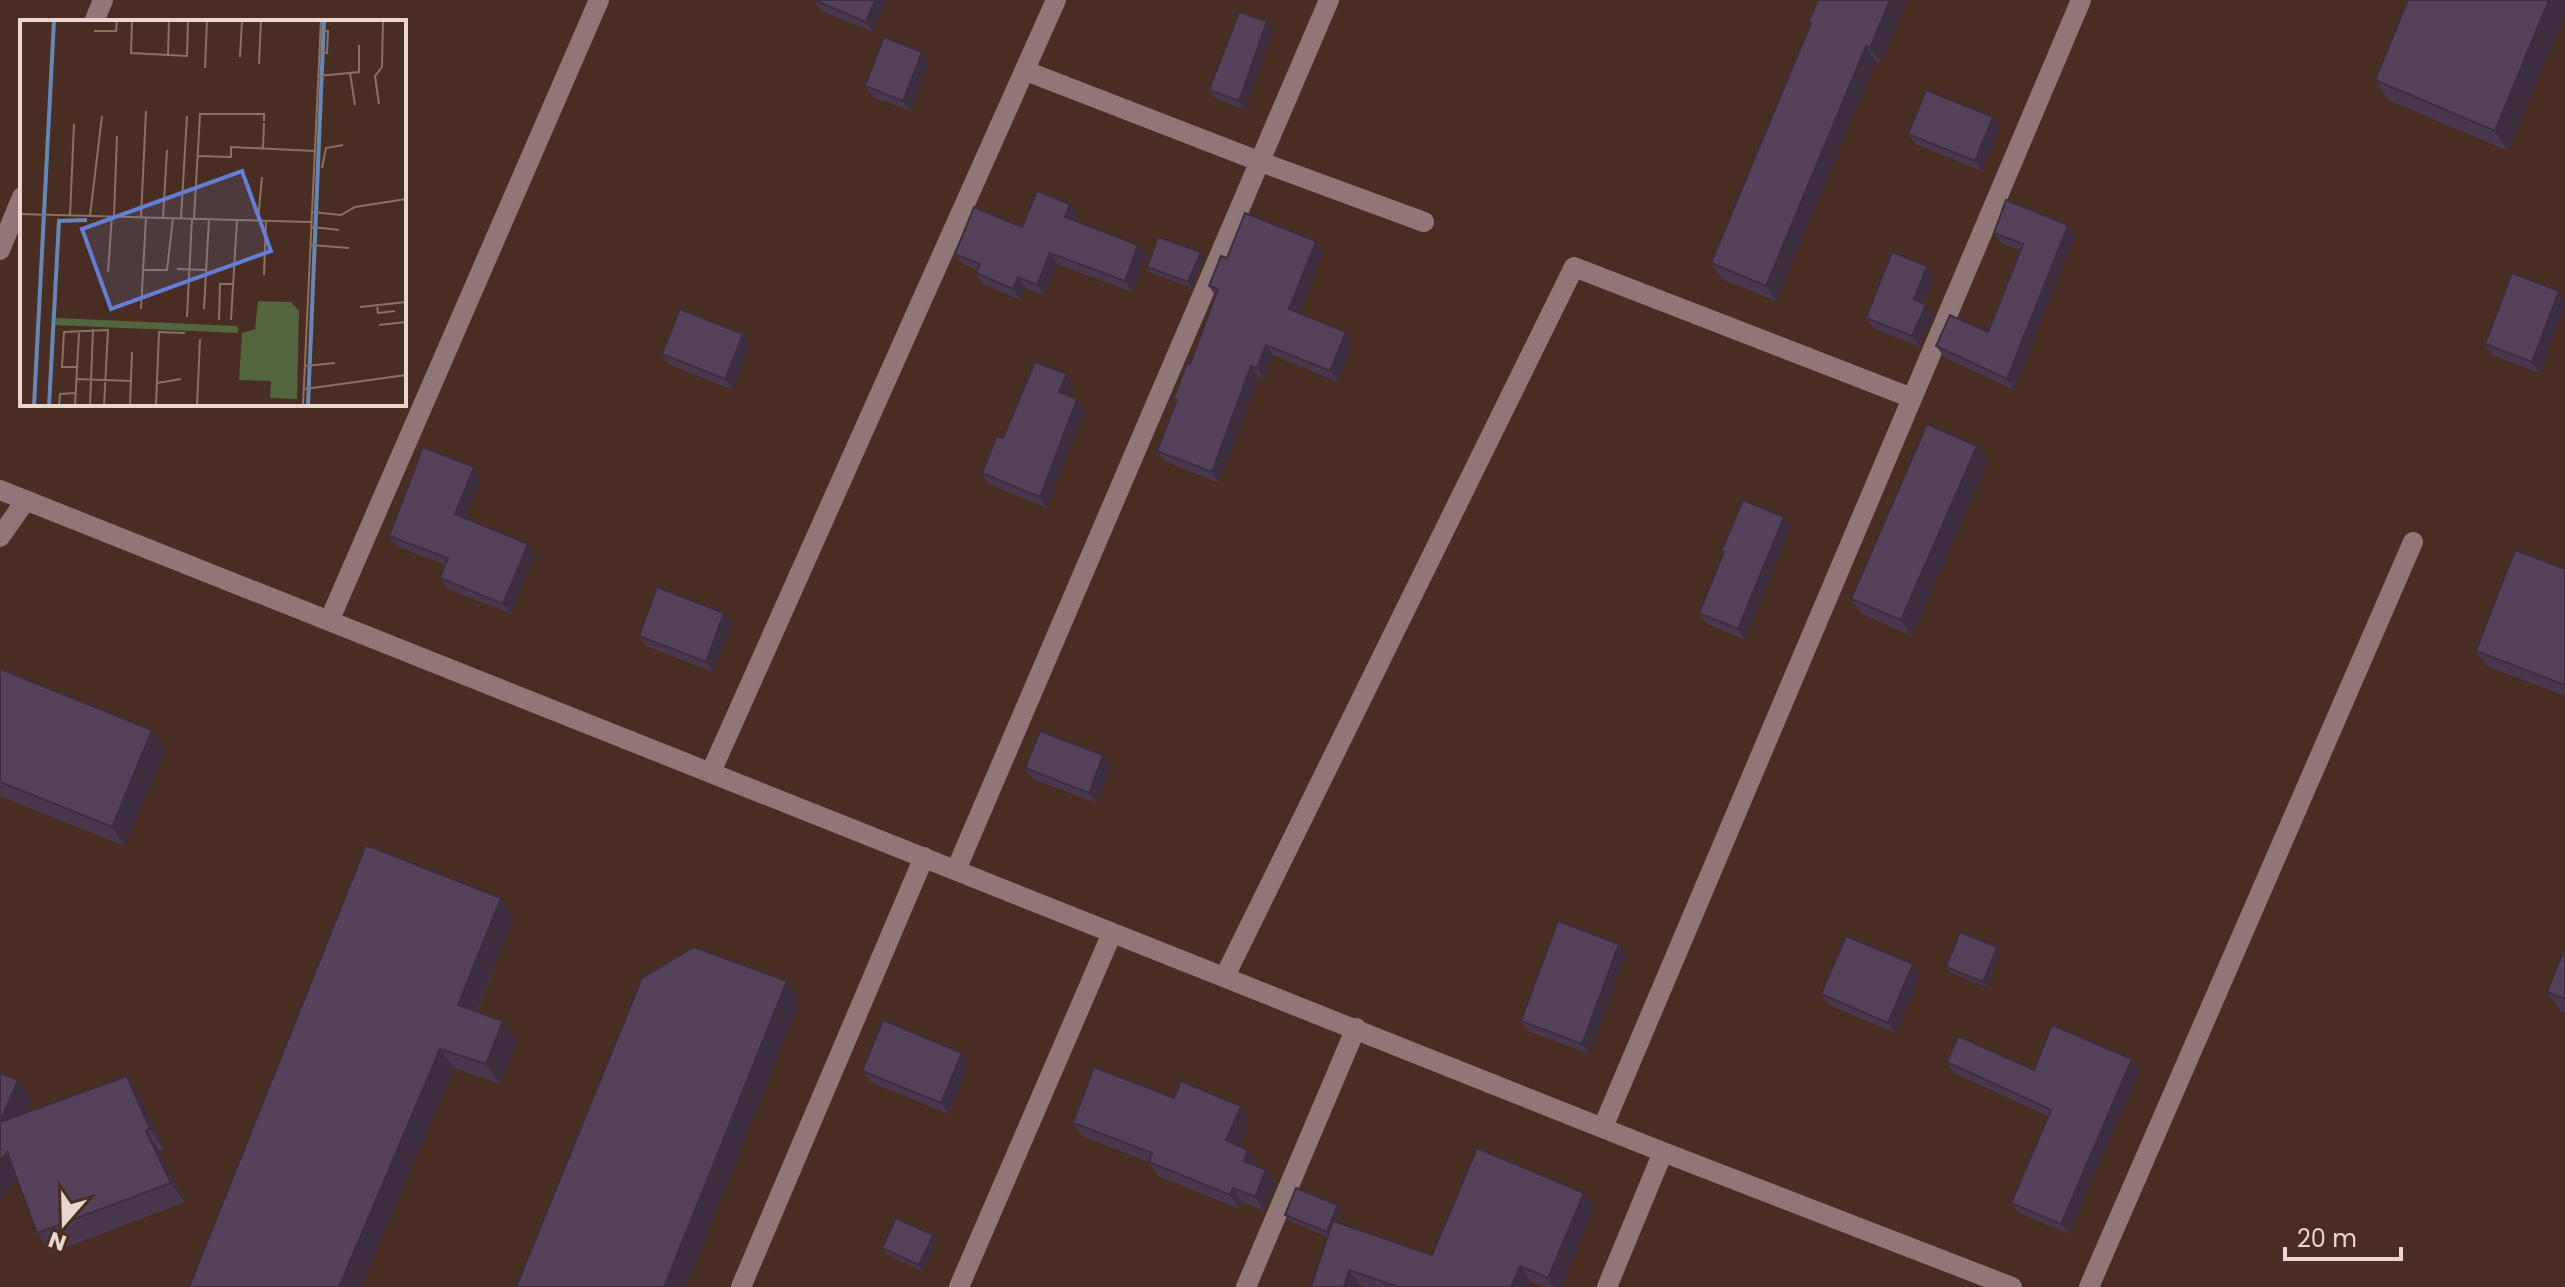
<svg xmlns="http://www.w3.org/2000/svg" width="2565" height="1287" font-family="Poppins,sans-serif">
<rect width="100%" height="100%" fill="#4a2d22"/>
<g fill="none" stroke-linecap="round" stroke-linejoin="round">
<path stroke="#917677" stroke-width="20" d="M 94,22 L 103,0
M 1026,71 L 1261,162 L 1424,222
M 0,250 L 22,197
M 0,490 L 1663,1152 L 2012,1287
M 0,537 L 26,500
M 330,619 L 599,0
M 711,772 L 1056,0
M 956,870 L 1329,0
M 1225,976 L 1574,267 L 1912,398
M 1603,1127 L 2081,0
M 741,1287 L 924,857
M 959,1287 L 1112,933
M 1246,1287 L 1356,1028
M 1607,1287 L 1663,1152
M 2089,1287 L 2413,542"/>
</g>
<path fill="#49384d" d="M 814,0 L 886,0 L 873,32 L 821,11 Z
M 1818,0 L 1907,0 L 1881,63 L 1876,61 L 1776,301 L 1722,279 L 1711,263 L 1811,25 L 1808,22 Z
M 2408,0 L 2508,151 L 2388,100 L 2375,80 Z
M 1273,30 L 1245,110 L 1215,98 L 1209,90 Z
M 929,62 L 911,111 L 873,97 L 865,86 Z
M 1993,117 L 2000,128 L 1982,171 L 1916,144 L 1908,134 Z
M 1078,214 L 1075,221 L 1138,245 L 1146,255 L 1132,292 L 1057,264 L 1044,295 L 1025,288 L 1020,300 L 983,284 L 976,273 L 977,270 L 963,264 L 955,254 L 1022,227 Z
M 2068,225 L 2075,235 L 2014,390 L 1944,357 L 1936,346 L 1988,332 L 2021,251 L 2001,243 L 1994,233 Z
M 1316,241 L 1323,252 L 1299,313 L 1353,342 L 1338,382 L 1273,355 L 1264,379 L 1259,377 L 1219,483 L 1165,461 L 1157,451 L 1176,402 L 1174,398 L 1190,364 L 1215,296 L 1209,286 L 1227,258 Z
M 1204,258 L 1192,288 L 1151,273 L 1147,267 Z
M 1934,277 L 1924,304 L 1926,305 L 1933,315 L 1920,347 L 1873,328 L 1866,318 Z
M 2559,291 L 2540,373 L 2492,355 L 2485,344 Z
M 743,334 L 750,345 L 733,390 L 669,364 L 662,354 Z
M 1067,374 L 1074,385 L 1069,396 L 1077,399 L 1085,410 L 1047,508 L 989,484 L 982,473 L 1003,438 Z
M 1977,446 L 1988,461 L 1912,636 L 1862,614 L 1851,599 Z
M 474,467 L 481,478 L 465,518 L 535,554 L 511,614 L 448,589 L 440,578 L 446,565 L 396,546 L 389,536 Z
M 1791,527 L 1745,640 L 1706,623 L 1699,613 L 1723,554 L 1721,552 Z
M 2565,569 L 2565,696 L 2487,666 L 2476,651 Z
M 724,613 L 732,623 L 713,672 L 646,646 L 639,636 Z
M 0,669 L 166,749 L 125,846 L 0,796 Z
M 1111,766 L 1097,803 L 1033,779 L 1025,768 Z
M 514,917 L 477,1012 L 503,1021 L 517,1041 L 500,1084 L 454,1068 L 361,1287 L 189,1287 Z
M 1619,944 L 1626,954 L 1589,1054 L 1528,1031 L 1521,1021 Z
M 2565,947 L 2565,1013 L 2561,1011 L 2547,992 Z
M 2000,952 L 1987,987 L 1950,972 L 1946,967 Z
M 1913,964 L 1920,975 L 1896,1033 L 1829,1005 L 1821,994 Z
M 962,1053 L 969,1064 L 949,1114 L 870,1082 L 862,1071 Z
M 1947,1062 L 2034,1070 L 2140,1069 L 2069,1234 L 2019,1213 L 2011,1203 L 2048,1116 L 1954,1073 Z
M 0,1073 L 32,1099 L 26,1113 L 127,1076 L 140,1095 L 164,1149 L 159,1151 L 185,1202 L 51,1253 L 37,1233 L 16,1178 L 0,1201 Z
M 1174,1098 L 1241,1106 L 1250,1119 L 1239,1146 L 1258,1163 L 1256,1166 L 1266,1170 L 1276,1184 L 1264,1211 L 1242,1202 L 1240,1209 L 1158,1176 L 1149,1162 L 1082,1136 L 1073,1123 Z
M 1338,1205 L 1342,1211 L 1337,1222 L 1432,1255 L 1594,1207 L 1561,1287 L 1545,1287 L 1530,1281 L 1528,1287 L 1366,1287 L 1360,1285 L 1359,1287 L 1328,1237 L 1288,1220 L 1285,1215 Z
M 933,1235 L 937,1240 L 922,1271 L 886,1254 L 882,1248 Z"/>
<path fill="#3c2e3e" d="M 875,0 L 886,0 L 873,32 L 866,22 Z
M 1890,0 L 1907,0 L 1881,63 L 1870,48 Z
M 2549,0 L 2565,0 L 2565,15 L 2508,151 L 2495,131 Z
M 1267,21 L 1273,30 L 1245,110 L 1239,101 Z
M 1866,46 L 1876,61 L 1776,301 L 1766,286 Z
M 922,52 L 929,62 L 911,111 L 903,101 Z
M 1993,117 L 2000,128 L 1982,171 L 1975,161 Z
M 1070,204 L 1078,214 L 1072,228 L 1065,217 Z
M 2068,225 L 2075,235 L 2014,390 L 2007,379 Z
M 1316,241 L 1323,252 L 1297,319 L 1289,309 Z
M 1138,245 L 1146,255 L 1132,292 L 1125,281 Z
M 1201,252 L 1204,258 L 1192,288 L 1188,282 Z
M 1050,253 L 1057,264 L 1044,295 L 1037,285 Z
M 1927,266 L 1934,277 L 1921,310 L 1914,299 Z
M 1018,277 L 1025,288 L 1020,300 L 1013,289 Z
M 2559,291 L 2565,299 L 2565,306 L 2540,373 L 2532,362 Z
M 1926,305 L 1933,315 L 1920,347 L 1912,336 Z
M 1346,332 L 1353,342 L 1338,382 L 1330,371 Z
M 743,334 L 750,345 L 733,390 L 725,379 Z
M 1266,345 L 1273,355 L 1264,379 L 1257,368 Z
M 1251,366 L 1259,377 L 1219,483 L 1212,472 Z
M 1067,374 L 1074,385 L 1067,402 L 1059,392 Z
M 1077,399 L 1085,410 L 1047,508 L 1040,497 Z
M 1977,446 L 1988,461 L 1912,636 L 1901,620 Z
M 474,467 L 481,478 L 463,525 L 455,514 Z
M 1784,517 L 1791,527 L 1745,640 L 1738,629 Z
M 528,544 L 535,554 L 511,614 L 503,604 Z
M 724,613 L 732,623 L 713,672 L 706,662 Z
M 152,730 L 166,749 L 125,846 L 112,827 Z
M 1103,755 L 1111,766 L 1097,803 L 1089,793 Z
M 501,898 L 514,917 L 471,1025 L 458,1005 Z
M 1619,944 L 1626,954 L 1589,1054 L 1582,1044 Z
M 1997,947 L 2000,952 L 1987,987 L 1983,982 Z
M 1913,964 L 1920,975 L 1896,1033 L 1888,1023 Z
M 787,981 L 800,1001 L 686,1287 L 664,1287 Z
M 503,1021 L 517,1041 L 500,1084 L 486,1064 Z
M 440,1049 L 454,1068 L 361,1287 L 339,1287 Z
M 962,1053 L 969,1064 L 949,1114 L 941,1103 Z
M 2132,1059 L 2140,1069 L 2069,1234 L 2061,1224 Z
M 127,1076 L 140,1095 L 164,1149 L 150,1129 Z
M 18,1080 L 32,1099 L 14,1142 L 0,1122 Z
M 1241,1106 L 1250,1119 L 1236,1154 L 1226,1140 Z
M 146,1131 L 159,1151 L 185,1202 L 171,1183 Z
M 1248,1150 L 1258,1163 L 1253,1175 L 1244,1161 Z
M 7,1152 L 21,1172 L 0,1201 L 0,1162 Z
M 1266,1170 L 1276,1184 L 1264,1211 L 1255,1197 Z
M 1233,1188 L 1242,1202 L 1240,1209 L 1230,1195 Z
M 1584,1193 L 1594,1207 L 1561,1287 L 1554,1287 L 1548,1278 Z
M 1338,1205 L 1342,1211 L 1330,1238 L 1327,1232 Z
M 933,1235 L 937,1240 L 922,1271 L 919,1265 Z
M 1520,1266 L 1530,1281 L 1528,1287 L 1511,1287 Z
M 1349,1270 L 1360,1285 L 1359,1287 L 1344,1287 Z"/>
<path fill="#554159" stroke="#3c2e3e" stroke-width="2" d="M 814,0 L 875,0 L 866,22 Z
M 1818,0 L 1890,0 L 1870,48 L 1866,46 L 1766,286 L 1711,263 L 1811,23 L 1808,22 Z
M 2408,0 L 2549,0 L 2495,131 L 2375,80 Z
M 1239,12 L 1267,21 L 1239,101 L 1209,90 Z
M 884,37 L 922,52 L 903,101 L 865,86 Z
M 1926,90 L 1993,117 L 1975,161 L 1908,134 Z
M 1037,191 L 1070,204 L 1065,217 L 1138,245 L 1125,281 L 1050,253 L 1037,285 L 1018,277 L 1013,289 L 976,273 L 980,264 L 955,254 L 974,207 L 1022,227 Z
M 2006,200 L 2068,225 L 2007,379 L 1936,346 L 1950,315 L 1988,332 L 2023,244 L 1994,233 Z
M 1245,213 L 1316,241 L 1289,309 L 1346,332 L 1330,371 L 1266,345 L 1257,368 L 1251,366 L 1212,472 L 1157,451 L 1177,400 L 1174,398 L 1187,363 L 1190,364 L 1218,289 L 1209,286 L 1221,256 L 1227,258 Z
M 1158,237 L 1201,252 L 1188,282 L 1147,267 Z
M 1892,252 L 1927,266 L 1914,299 L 1926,305 L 1912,336 L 1866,318 Z
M 2512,273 L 2559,291 L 2532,362 L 2485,344 Z
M 680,309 L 743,334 L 725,379 L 662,354 Z
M 1035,362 L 1067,374 L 1059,392 L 1077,399 L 1040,497 L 982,473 L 997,436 L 1003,438 Z
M 1927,424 L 1977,446 L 1901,620 L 1851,599 Z
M 423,447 L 474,467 L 455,514 L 528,544 L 503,604 L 440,578 L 448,558 L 389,536 Z
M 1743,500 L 1784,517 L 1738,629 L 1699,613 L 1724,552 L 1721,552 Z
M 2515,550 L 2565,569 L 2565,685 L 2476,651 Z
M 657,587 L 724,613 L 706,662 L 639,636 Z
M 0,669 L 152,730 L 112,827 L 0,782 Z
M 1040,731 L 1103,755 L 1089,793 L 1025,768 Z
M 366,845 L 501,898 L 458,1005 L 503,1021 L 486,1064 L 440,1049 L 339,1287 L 189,1287 Z
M 1558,921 L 1619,944 L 1582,1044 L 1521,1021 Z
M 1960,932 L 1997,947 L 1983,982 L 1946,967 Z
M 1846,936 L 1913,964 L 1888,1023 L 1821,994 Z
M 694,947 L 787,981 L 664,1287 L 516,1287 L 642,978 Z
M 2565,947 L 2565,999 L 2547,992 Z
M 883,1020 L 962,1053 L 941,1103 L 862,1071 Z
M 2052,1025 L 2132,1059 L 2061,1224 L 2011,1203 L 2051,1110 L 1947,1062 L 1958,1036 L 2034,1070 Z
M 1094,1067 L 1174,1098 L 1181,1081 L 1241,1106 L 1226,1140 L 1248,1150 L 1244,1161 L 1266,1170 L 1255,1197 L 1233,1188 L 1230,1195 L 1149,1162 L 1152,1153 L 1073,1123 Z
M 0,1073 L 18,1080 L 0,1122 L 127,1076 L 150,1129 L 146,1131 L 171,1183 L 37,1233 L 7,1152 L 0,1162 Z
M 1477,1148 L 1584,1193 L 1548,1278 L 1520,1266 L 1511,1287 L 1398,1287 L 1349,1270 L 1344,1287 L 1311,1287 L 1333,1221 L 1432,1255 Z
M 1296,1188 L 1338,1205 L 1327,1232 L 1285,1215 Z
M 896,1218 L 933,1235 L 919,1265 L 882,1248 Z"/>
<g transform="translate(20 20)">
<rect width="386" height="386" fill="#4a2d22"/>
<path d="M 238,281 L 271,282 L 279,291 L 277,379 L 250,378 L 251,361 L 219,360 L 222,313 L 235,309 ZM 36,298 L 218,306 L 218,313 L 35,305 Z" fill="#52653f"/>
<path fill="none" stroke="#6488b3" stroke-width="4" d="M 14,386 L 34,0M 29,386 L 39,201 L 67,200M 288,386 L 304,0"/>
<path fill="none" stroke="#8a7167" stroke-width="2" d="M 112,0 L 111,33 L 167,36 L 168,0M 74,11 L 96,11 L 97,0M 300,32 L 307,33 L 308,11 L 301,10M 148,35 L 149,0M 220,37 L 222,0M 239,44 L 241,0M 185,48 L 187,0M 330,53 L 335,85M 298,56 L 339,52 L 339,25M 359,84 L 355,56 L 362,47 L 363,0M 243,128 L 244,103M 177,136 L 211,137 L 211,127 L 295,131M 302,148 L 306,128 L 323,125M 292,192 L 321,195 L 335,187 L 386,179M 0,194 L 292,202M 50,196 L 54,104M 70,196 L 82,96M 94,196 L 97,116M 121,197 L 126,91M 143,198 L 147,130M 161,198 L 167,96M 174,199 L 180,94 L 244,94 L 244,101M 238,200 L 242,157M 292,207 L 319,210M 291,225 L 329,228M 157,249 L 186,250M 123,250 L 147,250 L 153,198M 88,252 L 92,196M 244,255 L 246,201M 357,285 L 358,293 L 375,291M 340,287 L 386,282M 121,289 L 126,197M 184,289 L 189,199M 167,297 L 172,198M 199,300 L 200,264 L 213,264M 211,300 L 217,200M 359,305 L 386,302M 286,346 L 315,343M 57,347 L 42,347 L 44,312 L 88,310 L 84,386M 56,359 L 111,361M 137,363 L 161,359M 285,369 L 386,355M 39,386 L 40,374 L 56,373M 55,386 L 59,313M 70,386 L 73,309M 110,386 L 112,332M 136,386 L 139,312 L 165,313M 177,386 L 180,319M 283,386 L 301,0"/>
<path fill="#647ed5" fill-opacity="0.15" stroke="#647ed5" stroke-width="4" d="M 222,151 L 251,231 L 91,289 L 62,209 Z"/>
<rect width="386" height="386" fill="none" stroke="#e9d6cf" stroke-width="4"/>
</g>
<g transform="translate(64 1223) rotate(200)" stroke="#4a2d22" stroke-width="6" paint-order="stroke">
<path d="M0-6L14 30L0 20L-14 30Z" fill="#e9d6cf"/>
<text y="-12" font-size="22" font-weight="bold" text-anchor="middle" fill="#e9d6cf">N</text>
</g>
<path d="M2285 1247v12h116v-12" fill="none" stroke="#e9d6cf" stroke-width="4"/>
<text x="2297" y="1247" font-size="24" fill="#e9d6cf" stroke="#4a2d22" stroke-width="6" paint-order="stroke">20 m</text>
</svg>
